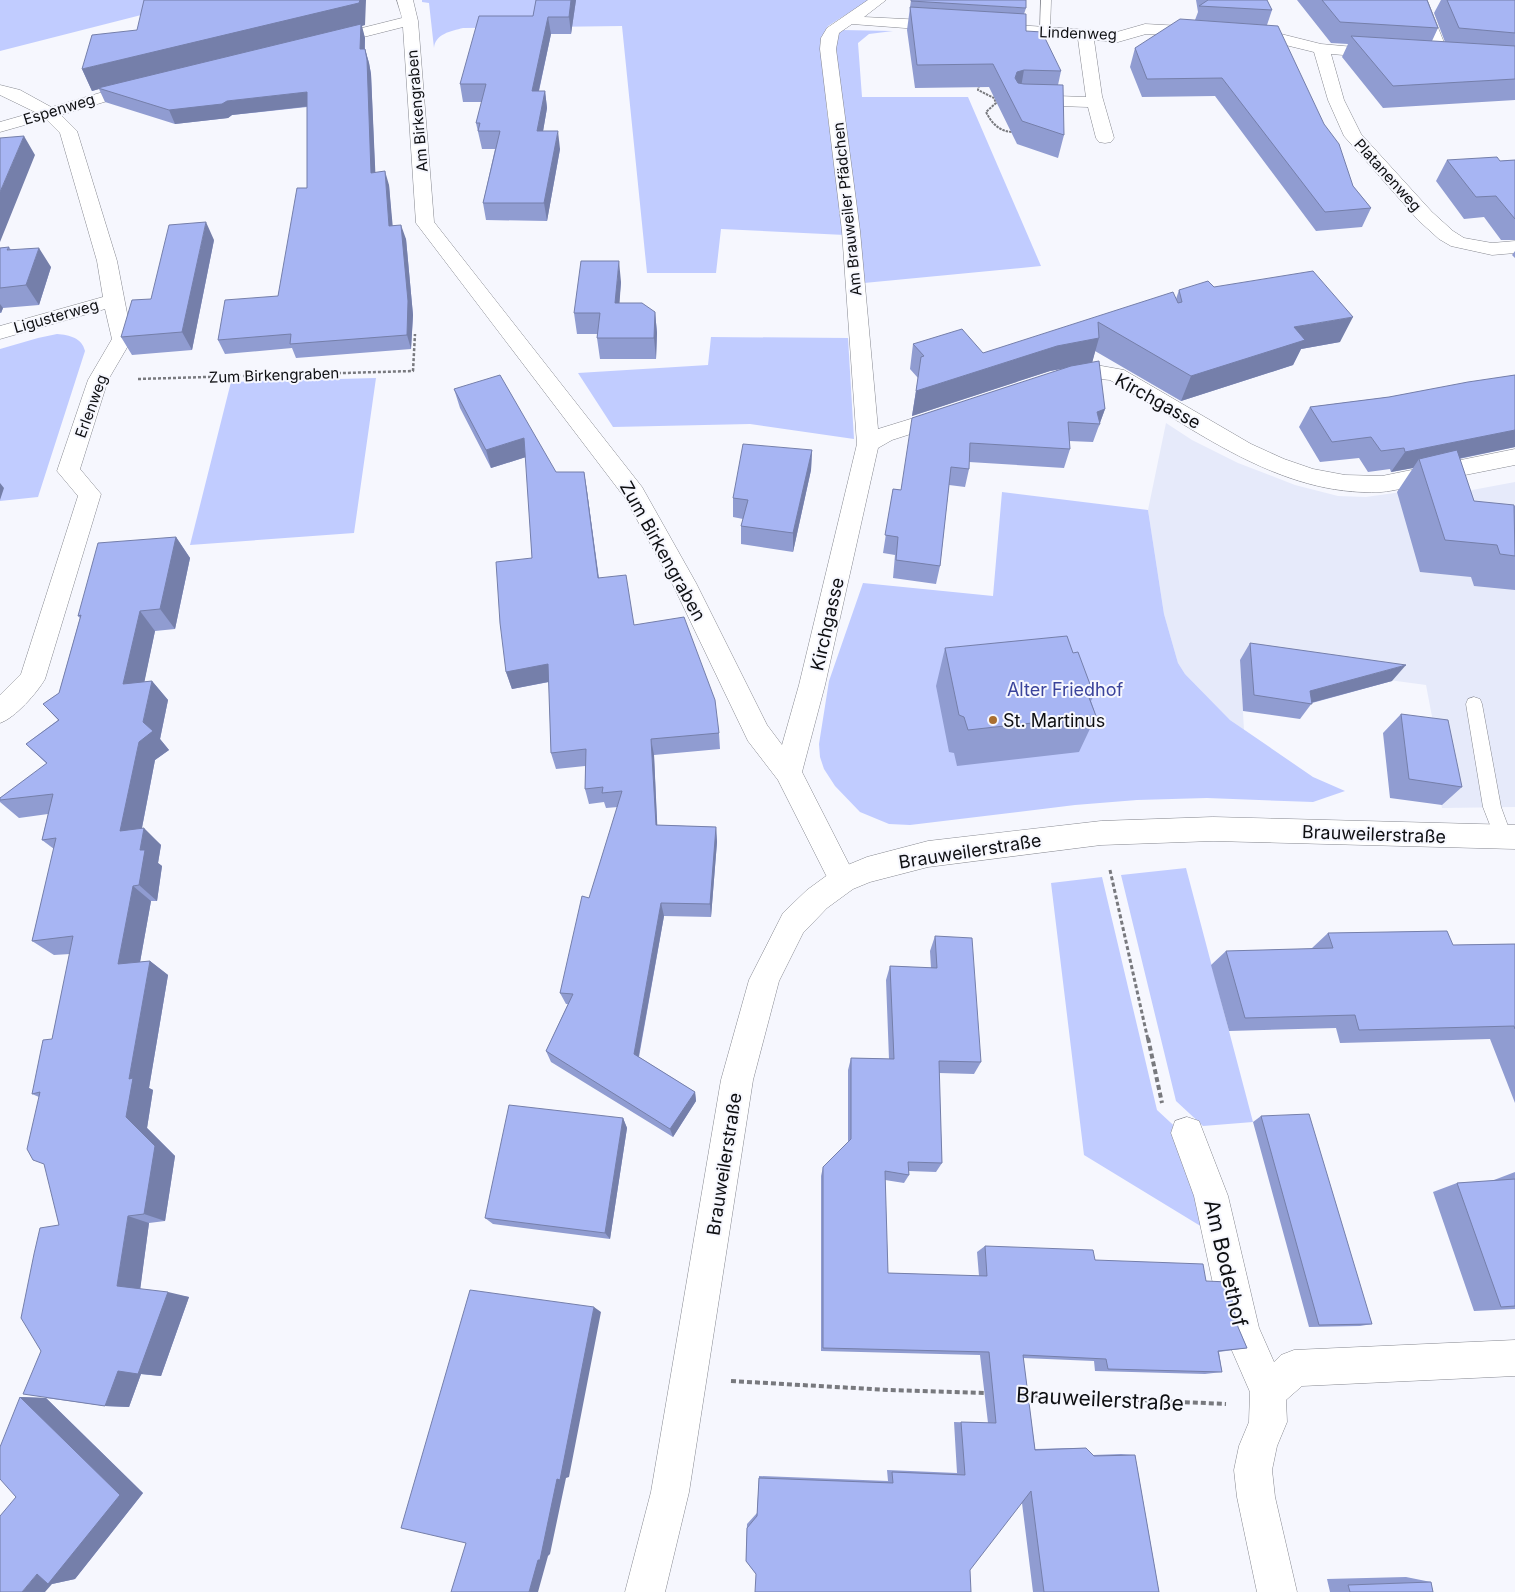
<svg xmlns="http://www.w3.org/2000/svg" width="1515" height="1592" font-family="Inter,sans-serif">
<rect width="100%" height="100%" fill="#f6f7fe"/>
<path fill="#e6eafa" d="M 1166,423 L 1192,440 L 1238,463 L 1295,485 L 1338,496 L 1366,497 L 1423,489 L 1440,496 L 1515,482 L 1515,807 L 1442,808 L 1430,742 L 1437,743 L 1426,685 L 1240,660 L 1244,730 L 1230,720 L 1185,674 L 1178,663 L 1164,614 L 1148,510 Z"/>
<path fill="#c1ccff" d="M 0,0 L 200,0 L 0,51 Z
M 422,0 L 869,0 L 828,26 L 821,41 L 827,112 L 845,235 L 721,229 L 716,273 L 647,273 L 622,26 L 463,28 C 451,31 435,34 434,48 L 429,3 L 422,2 Z
M 842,30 L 893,31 L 869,34 L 858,43 L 862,97 L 968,97 L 1041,266 L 864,283 L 834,48 L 840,31 Z
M 57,334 C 70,335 82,338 85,351 L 38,497 L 0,501 L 0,349 L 38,338 Z
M 711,337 L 848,338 L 854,439 L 750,424 L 613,427 L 578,373 L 708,365 Z
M 376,378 L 354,533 L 190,545 L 231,382 Z
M 1002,492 L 1148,510 L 1164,614 L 1178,663 L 1185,674 L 1230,720 L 1313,777 L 1345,791 L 1313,802 L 1207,798 L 1137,800 L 1075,805 L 910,825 L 889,824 L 860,812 L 835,786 L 824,769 L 820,757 L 819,744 L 829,681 L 863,583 L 993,596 Z
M 1186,868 L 1253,1122 L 1203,1126 L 1176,1101 L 1121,875 Z
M 1102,877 L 1157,1110 L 1184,1135 L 1207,1230 L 1084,1155 L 1051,883 Z"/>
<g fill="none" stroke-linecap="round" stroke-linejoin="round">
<defs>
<path id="service" d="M 1041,0 L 1051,0 L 1050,32 L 1045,35 L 1040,32 Z
M 1474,697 L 1480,699 L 1482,704 L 1501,807 L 1512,837 L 1509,843 L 1503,845 L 1497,843 L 1483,807 L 1466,704 L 1468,699 Z"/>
<path id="minor" d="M 397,0 L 413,0 L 418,21 L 434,222 L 642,487 L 696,583 L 767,725 L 782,745 L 799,685 L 857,444 L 842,231 L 820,49 L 821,38 L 827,28 L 868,0 L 886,0 L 864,17 L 945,21 L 950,23 L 953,26 L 950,29 L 945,31 L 852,24 L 839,33 L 836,49 L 860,231 L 878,429 L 946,408 L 954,410 L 957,415 L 954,420 L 892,440 L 878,448 L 825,685 L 802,772 L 857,880 L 853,889 L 843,893 L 833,889 L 778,780 L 748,741 L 672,583 L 625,498 L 416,223 L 403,27 L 328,46 L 322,44 L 320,41 L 322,38 L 402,18 Z
M 1411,0 L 1427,0 L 1449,55 L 1447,58 L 1435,58 L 1433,55 Z
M 988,23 L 1117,32 L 1145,24 L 1201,27 L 1207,29 L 1209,32 L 1207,35 L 1201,37 L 1146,34 L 1118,42 L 1094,40 L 1102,96 L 1114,138 L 1111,142 L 1105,143 L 1099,142 L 1096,138 L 1088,107 L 1027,105 L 1021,104 L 1019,100 L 1021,96 L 1027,95 L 1086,97 L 1078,39 L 983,31 L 980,28 L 983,25 Z
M 1249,31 L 1273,32 L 1321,44 L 1387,50 L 1389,53 L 1387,56 L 1381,58 L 1331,54 L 1344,100 L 1361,134 L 1432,212 L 1453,231 L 1464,238 L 1492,243 L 1515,241 L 1515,253 L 1492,255 L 1451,246 L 1439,239 L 1418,220 L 1344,136 L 1328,100 L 1314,52 L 1273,42 L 1243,39 L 1241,36 L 1243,33 Z
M 138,82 L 144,84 L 146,87 L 144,90 L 61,115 L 77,131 L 117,261 L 132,339 L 108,380 L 80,469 L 101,494 L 45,679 C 37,693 15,718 0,723 L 0,695 L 21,674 L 78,496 L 57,471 L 88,380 L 112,339 L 105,309 L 0,339 L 0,326 L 103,297 L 97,261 L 60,133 L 46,119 L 0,132 L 0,122 L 35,112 L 0,95 L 0,85 L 20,90 L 51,107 Z
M 1096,365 L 1124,370 L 1251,444 L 1284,459 L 1313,469 L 1345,475 L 1382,476 L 1515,449 L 1515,465 C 1485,471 1455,477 1425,483 C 1411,486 1395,491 1381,492 C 1279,497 1194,428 1110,380 L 1090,378 L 1063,383 L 1056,381 L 1053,376 L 1056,371 L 1077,366 Z
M 1187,1117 L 1199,1121 L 1228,1196 L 1259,1328 L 1274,1362 L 1281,1355 L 1294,1350 L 1515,1340 L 1515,1376 L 1302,1386 L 1286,1400 L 1287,1422 L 1277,1446 L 1272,1470 L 1275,1497 L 1297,1592 L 1257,1592 L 1237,1497 L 1234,1470 L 1239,1446 L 1249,1422 L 1250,1392 L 1223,1330 L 1194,1196 L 1171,1133 L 1175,1121 Z"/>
<path id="tertiary" d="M 1213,817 L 1515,825 L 1515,849 L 1213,841 L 1101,845 L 928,867 L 870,882 L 853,889 L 827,908 L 803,933 L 779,981 L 753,1080 L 689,1492 L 665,1592 L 625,1592 L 651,1492 L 721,1080 L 749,980 L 783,913 L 807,890 L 833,871 L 867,857 L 928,841 L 1101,821 Z"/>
</defs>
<use href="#service" stroke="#868890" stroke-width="1"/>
<use href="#minor" stroke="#868890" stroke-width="1"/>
<use href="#tertiary" stroke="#868890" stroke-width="1"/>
<path stroke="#78797e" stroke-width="2" stroke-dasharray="2.5 1" stroke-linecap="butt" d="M 979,85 L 978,90 L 994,98 L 996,103 L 986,112 C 992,124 1000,132 1014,132"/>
<path stroke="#78797e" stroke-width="2.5" stroke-dasharray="3 2" stroke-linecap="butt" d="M 138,379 L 413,371 L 415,334"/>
<path stroke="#78797e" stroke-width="3" stroke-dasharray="4 2.5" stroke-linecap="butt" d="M 1110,870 L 1148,1040"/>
<path stroke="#78797e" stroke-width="4" stroke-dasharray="5 3" stroke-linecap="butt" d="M 1148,1038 L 1162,1103
M 731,1381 L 889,1390 L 987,1393
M 1025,1395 L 1226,1404"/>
<use href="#service" fill="#fff" fill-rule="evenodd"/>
<use href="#minor" fill="#fff" fill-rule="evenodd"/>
<use href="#tertiary" fill="#fff" fill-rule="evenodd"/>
</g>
<path fill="#909cd1" d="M 536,0 L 576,0 L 571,34 L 551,34 L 539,91 L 545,91 L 547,108 L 543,131 L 560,149 L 547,221 L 486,220 L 483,203 L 495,149 L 482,149 L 476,123 L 482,102 L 463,102 L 460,84 L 533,16 Z
M 911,0 L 1026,8 L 1024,14 L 1026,31 L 1061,71 L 1058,85 L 1064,135 L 1058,158 L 1017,144 L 989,87 L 915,88 L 907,30 Z
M 1196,0 L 1267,0 L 1272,10 L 1267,25 L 1353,186 L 1371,208 L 1362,227 L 1316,231 L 1215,96 L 1142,97 L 1130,67 L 1135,48 L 1195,20 L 1198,12 Z
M 1297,0 L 1427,0 L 1438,28 L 1432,41 L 1445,42 L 1434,13 L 1441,0 L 1515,0 L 1515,100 L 1383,108 L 1342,57 L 1348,44 L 1331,43 Z
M 365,25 L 361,26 L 365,38 L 365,49 L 369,63 L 371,74 L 375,172 L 389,185 L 392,226 L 406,239 L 413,315 L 411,349 L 296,358 L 292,348 L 225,354 L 218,340 L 278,296 L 307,188 L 307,107 L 232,115 L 228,118 L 175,124 L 105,102 L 99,89 L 92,91 L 82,69 Z
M 1447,160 L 1500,161 L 1515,160 L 1515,240 L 1501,240 L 1484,217 L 1464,219 L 1436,181 Z
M 214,240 L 192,350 L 132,355 L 121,337 L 151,299 Z
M 9,247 L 11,250 L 51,267 L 39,305 L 3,308 L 1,313 L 0,313 L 0,248 Z
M 1515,251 L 1515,258 L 1512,255 Z
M 621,282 L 619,303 L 655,312 L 657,333 L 656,359 L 600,359 L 597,338 L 597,334 L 577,334 L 574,313 Z
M 1214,287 L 1340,342 L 1301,349 L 1293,365 L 1181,401 L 1095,351 L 1092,363 L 1105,409 L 1093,442 L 1069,441 L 1070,449 L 1064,468 L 969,462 L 969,469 L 965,487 L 949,485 L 940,566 L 936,584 L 893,578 L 895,555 L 883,553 L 893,489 L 901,490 L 1061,369 L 1050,371 L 912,416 L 918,378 L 910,369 L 913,344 L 983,353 L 1176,299 L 1179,290 Z
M 1515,375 L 1515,447 L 1459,459 L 1474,501 L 1515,506 L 1515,590 L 1474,586 L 1471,577 L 1420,572 L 1397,492 L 1413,468 L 1391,472 L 1390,469 L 1368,472 L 1359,458 L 1320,462 L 1299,427 L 1310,407 L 1389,397 Z
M 454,389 L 556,472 L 584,472 L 587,491 L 599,578 L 634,625 L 719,733 L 720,749 L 654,755 L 657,825 L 716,827 L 717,842 L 711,917 L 664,916 L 639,1057 L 695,1092 L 696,1101 L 673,1137 L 551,1062 L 546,1051 L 568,1004 L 566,1004 L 560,993 L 618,807 L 606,808 L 604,802 L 589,804 L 585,789 L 585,766 L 556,769 L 551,753 L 549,682 L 512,689 L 506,672 L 532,558 L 526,457 L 491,468 L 460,408 Z
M 812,450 L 811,470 L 793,552 L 741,544 L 741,526 L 743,519 L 733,517 L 733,498 Z
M 176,537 L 190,558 L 175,629 L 155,631 L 144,682 L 152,681 L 168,700 L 160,739 L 169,750 L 155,760 L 142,828 L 161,845 L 158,863 L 162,866 L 157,901 L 151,901 L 140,962 L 150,961 L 168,975 L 149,1088 L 153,1090 L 147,1128 L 175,1156 L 165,1221 L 149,1223 L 140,1289 L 189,1297 L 161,1376 L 141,1374 L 129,1407 L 105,1406 L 46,1398 L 143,1493 L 75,1579 L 52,1584 L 16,1497 L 20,1397 L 46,1398 L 41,1351 L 59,1225 L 39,1097 L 32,1094 L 52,1039 L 70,954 L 54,955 L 32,941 L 54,849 L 42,840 L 48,814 L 19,818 L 0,802 L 0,798 L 47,764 L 26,744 L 58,720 L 43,704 L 59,693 L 80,618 L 78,616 Z
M 1250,643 L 1392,681 L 1312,703 L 1300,719 L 1243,711 L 1240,660 Z
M 945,648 L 1073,653 L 1094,695 L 1091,701 L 1096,716 L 1079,752 L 957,766 L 954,753 L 949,752 L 936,686 Z
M 1401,714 L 1462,787 L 1442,805 L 1390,798 L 1383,733 Z
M 1328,933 L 1453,945 L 1515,944 L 1515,1103 L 1490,1039 L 1340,1043 L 1336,1028 L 1229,1031 L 1211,965 L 1226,951 L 1311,949 Z
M 935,936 L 981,1062 L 974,1074 L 939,1073 L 942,1163 L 936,1172 L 909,1171 L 909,1175 L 904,1183 L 885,1180 L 888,1273 L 979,1276 L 977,1252 L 985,1246 L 1095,1260 L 1206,1281 L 1238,1327 L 1247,1348 L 1219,1352 L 1222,1372 L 1205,1374 L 1095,1371 L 1094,1361 L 1023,1358 L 1035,1449 L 1074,1448 L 1086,1448 L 1093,1455 L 1121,1454 L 1135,1455 L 1159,1592 L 1033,1592 L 1022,1503 L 756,1574 L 746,1561 L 747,1524 L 757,1513 L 759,1476 L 888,1481 L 887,1470 L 957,1473 L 954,1422 L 988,1423 L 980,1355 L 821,1351 L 821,1176 L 823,1167 L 848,1142 L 848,1070 L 851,1058 L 889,1059 L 886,980 L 890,966 L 931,968 L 930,951 Z
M 1261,1116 L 1372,1324 L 1360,1326 L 1309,1327 L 1253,1122 Z
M 623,1118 L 627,1128 L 610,1239 L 493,1224 L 485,1218 Z
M 1515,1172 L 1515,1309 L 1474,1311 L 1433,1192 L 1457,1183 L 1493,1181 L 1494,1180 Z
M 1406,1577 L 1431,1582 L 1433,1592 L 1330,1592 L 1327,1579 Z"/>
<path fill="#757faa" d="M 360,0 L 366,0 L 365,25 L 362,26 L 365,38 L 364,63 L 98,88 L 99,89 L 92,91 L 82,69 Z
M 571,0 L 576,0 L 571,34 L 569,17 Z
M 548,17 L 551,34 L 535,108 L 532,91 Z
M 365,49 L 369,63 L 371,74 L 376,187 L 371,173 Z
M 1024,70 L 1020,93 L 1012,95 L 1010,101 L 1015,78 L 1017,72 Z
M 545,91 L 547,108 L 540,149 L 537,131 Z
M 307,92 L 311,106 L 232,115 L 228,118 L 175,124 L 169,110 L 227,101 Z
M 558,131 L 560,149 L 547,221 L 544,203 Z
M 24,136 L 35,155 L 0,242 L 0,192 Z
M 385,171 L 389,185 L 394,240 L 389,226 Z
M 206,222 L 214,240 L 192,350 L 182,332 Z
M 401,225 L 406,239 L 413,315 L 411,349 L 407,335 Z
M 39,248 L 51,267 L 39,305 L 26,285 Z
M 619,261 L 621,282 L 618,324 L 615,303 Z
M 0,304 L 3,308 L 1,313 L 0,311 Z
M 655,312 L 657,333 L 656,359 L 654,338 Z
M 1353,317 L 1340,342 L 1301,349 L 1293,365 L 1181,401 L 1191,376 L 1294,327 Z
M 1099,338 L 1092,363 L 1050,371 L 912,416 L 916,391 L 1057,346 Z
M 1105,409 L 1098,428 L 1100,424 L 1097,412 Z
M 1515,430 L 1515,447 L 1422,466 L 1419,459 L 1413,468 L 1391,472 L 1405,452 Z
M 524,438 L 529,456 L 491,468 L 486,450 Z
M 812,450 L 811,470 L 793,552 L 793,533 Z
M 584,472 L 587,491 L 601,596 L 598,578 Z
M 0,483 L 4,488 L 0,500 Z
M 176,537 L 190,558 L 175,629 L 160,609 Z
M 140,611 L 155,631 L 140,703 L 123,684 Z
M 548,664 L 553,681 L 512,689 L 506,672 Z
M 1406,665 L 1392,681 L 1310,703 L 1310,691 Z
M 152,681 L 168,700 L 160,739 L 169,750 L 155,760 L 138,848 L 120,831 Z
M 651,739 L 654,755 L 658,840 L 656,825 Z
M 716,827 L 717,842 L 711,917 L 710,904 Z
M 144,828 L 161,845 L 158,863 L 162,866 L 157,901 L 139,885 L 140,850 Z
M 133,886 L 151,901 L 137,979 L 118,964 Z
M 661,903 L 664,916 L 637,1065 L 634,1054 Z
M 150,961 L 168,975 L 149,1088 L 153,1090 L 147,1128 L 175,1156 L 165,1221 L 144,1214 L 126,1117 L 129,1079 Z
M 695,1092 L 696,1101 L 673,1137 L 670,1129 Z
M 623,1118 L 627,1128 L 610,1239 L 605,1233 Z
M 128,1216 L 149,1223 L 140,1291 L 117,1286 Z
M 168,1292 L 189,1297 L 161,1376 L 141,1374 L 129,1407 L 105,1406 L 118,1371 Z
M 594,1307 L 601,1312 L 569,1477 L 566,1478 L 550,1554 L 548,1556 L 538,1592 L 529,1592 Z
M 20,1397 L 46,1398 L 143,1493 L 75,1579 L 52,1584 L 45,1592 L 22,1592 L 37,1574 Z"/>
<path fill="#a7b5f3" stroke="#757faa" d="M 144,0 L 360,0 L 359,3 L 82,69 L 92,35 L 137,30 Z
M 536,0 L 571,0 L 569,17 L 548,17 L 532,91 L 545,91 L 537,131 L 558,131 L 544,203 L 483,203 L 500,131 L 478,131 L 480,123 L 476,123 L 486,84 L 460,84 L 479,16 L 533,16 Z
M 911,0 L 1026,0 L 1026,8 L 911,1 Z
M 1208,0 L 1267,0 L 1272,10 L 1199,6 Z
M 1322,0 L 1427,0 L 1438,28 L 1340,22 Z
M 1447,0 L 1515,0 L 1515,33 L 1459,28 Z
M 910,7 L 1026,14 L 1026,31 L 1042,32 L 1061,71 L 1024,70 L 1017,72 L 1015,78 L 1018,83 L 1024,84 L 1063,85 L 1064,135 L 1022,121 L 993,64 L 917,65 Z
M 1180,19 L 1278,26 L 1324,124 L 1339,144 L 1353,186 L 1371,208 L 1325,212 L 1222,78 L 1147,79 L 1135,48 Z
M 361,24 L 360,49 L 365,49 L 367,60 L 371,173 L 385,171 L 389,226 L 401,225 L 408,301 L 407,335 L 290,344 L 291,334 L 218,340 L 225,300 L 278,296 L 297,188 L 307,188 L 307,92 L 227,101 L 222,104 L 169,110 L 98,88 Z
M 1351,36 L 1515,46 L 1515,79 L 1393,86 Z
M 24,136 L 0,192 L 0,138 Z
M 1497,157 L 1500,161 L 1515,160 L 1515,219 L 1496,196 L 1476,197 L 1447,160 Z
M 206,222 L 182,332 L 121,337 L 132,300 L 151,299 L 169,225 Z
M 9,247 L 7,250 L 39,248 L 26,285 L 0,288 L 0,248 Z
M 581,261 L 619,261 L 615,303 L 642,303 L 655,312 L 654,338 L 597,338 L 600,313 L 574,313 Z
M 1313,271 L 1353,317 L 1294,327 L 1305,340 L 1191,376 L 1098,322 L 1099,338 L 1057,346 L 916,391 L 921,357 L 924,356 L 913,344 L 962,329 L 983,353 L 1173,292 L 1178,303 L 1182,302 L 1179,290 L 1208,281 L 1214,287 Z
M 1099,361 L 1105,409 L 1097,412 L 1100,424 L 1068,422 L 1070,449 L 970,443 L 969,469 L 951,467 L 940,566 L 896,560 L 898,537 L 885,535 L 893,489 L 901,490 L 912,418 L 1071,366 Z
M 500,375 L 556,472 L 584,472 L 598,578 L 626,575 L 634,625 L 684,617 L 715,700 L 719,733 L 651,739 L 656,825 L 716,827 L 710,904 L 661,903 L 634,1054 L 695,1092 L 670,1129 L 546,1051 L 573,994 L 560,993 L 582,896 L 589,898 L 622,791 L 602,793 L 603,787 L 585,789 L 586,749 L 551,753 L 548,664 L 506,672 L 500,623 L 496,562 L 532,558 L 524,438 L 486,450 L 454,389 Z
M 1515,375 L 1515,430 L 1405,452 L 1404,448 L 1381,451 L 1371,437 L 1332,442 L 1310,407 L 1389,397 L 1468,382 Z
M 743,444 L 812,450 L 793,533 L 741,526 L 748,500 L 733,498 Z
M 1457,450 L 1474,501 L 1514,505 L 1515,556 L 1500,554 L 1497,545 L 1445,540 L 1419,459 Z
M 176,537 L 160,609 L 140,611 L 123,684 L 152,681 L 143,722 L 153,731 L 139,742 L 120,831 L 144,828 L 140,850 L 145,850 L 139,885 L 133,886 L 118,964 L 150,961 L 129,1079 L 133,1078 L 126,1117 L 155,1146 L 144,1214 L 128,1216 L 117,1286 L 168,1292 L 138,1374 L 118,1371 L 105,1406 L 23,1394 L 41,1351 L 21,1318 L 34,1254 L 40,1228 L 59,1225 L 44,1164 L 33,1160 L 27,1149 L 40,1092 L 32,1094 L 43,1040 L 52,1039 L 73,936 L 32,941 L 56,838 L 42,840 L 53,794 L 0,800 L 0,798 L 47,763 L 26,744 L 59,720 L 43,704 L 59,693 L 81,615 L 78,616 L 98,543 Z
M 1067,636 L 1073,653 L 1078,652 L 1094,695 L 1088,695 L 1096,716 L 968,730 L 964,717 L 959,715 L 945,648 Z
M 1250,643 L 1406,665 L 1310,691 L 1312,704 L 1254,695 Z
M 1401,714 L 1448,720 L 1462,787 L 1409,779 Z
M 1447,931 L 1453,945 L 1515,944 L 1515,1029 L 1514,1026 L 1359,1030 L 1355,1015 L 1245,1018 L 1226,951 L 1333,948 L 1328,933 Z
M 935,936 L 972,938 L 981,1062 L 939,1061 L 942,1163 L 908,1162 L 909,1175 L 885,1171 L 888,1273 L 987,1276 L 985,1246 L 1093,1250 L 1095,1260 L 1203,1264 L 1206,1281 L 1228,1282 L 1238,1327 L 1247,1348 L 1218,1351 L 1222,1372 L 1108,1369 L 1106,1359 L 1023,1355 L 1035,1450 L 1086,1448 L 1094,1456 L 1135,1455 L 1159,1592 L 1044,1592 L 1031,1491 L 970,1570 L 971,1592 L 755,1592 L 756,1574 L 746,1561 L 747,1528 L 757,1516 L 759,1478 L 893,1483 L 892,1472 L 965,1475 L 961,1422 L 996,1423 L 989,1352 L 823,1348 L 823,1167 L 851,1139 L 851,1058 L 894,1059 L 890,966 L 937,968 Z
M 509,1105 L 623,1118 L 605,1233 L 485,1218 Z
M 1309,1114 L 1372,1324 L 1319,1325 L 1261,1116 Z
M 1515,1179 L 1515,1306 L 1501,1307 L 1457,1183 Z
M 470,1290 L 594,1307 L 560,1480 L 557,1479 L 540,1560 L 538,1560 L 529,1592 L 451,1592 L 466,1543 L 401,1528 Z
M 20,1397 L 120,1495 L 48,1584 L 37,1574 L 22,1592 L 0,1592 L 0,1516 L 16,1497 L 0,1479 L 0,1447 Z
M 1431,1582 L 1433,1592 L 1350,1592 L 1348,1585 Z"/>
<circle fill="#aa6f30" stroke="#f6f7fe" stroke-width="2" cx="993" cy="720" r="5"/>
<g text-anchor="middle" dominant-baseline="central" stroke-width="4" stroke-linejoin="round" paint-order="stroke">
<g font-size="15" fill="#0e0f12" stroke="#f6f7fe">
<text transform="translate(1078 33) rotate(2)">Lindenweg</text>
<text transform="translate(59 109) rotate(-17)">Espenweg</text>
<text transform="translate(417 111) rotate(-95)">Am Birkengraben</text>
<text transform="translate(1388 175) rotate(48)">Platanenweg</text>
<text transform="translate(847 209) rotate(-96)">Am Brauweiler Pfädchen</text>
<text transform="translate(56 316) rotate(-16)">Ligusterweg</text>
<text transform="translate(274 375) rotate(-2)">Zum Birkengraben</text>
<text transform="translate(91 406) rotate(-70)">Erlenweg</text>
</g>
<g font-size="18" fill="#0e0f12" stroke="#f6f7fe">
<text transform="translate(1158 401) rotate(29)">Kirchgasse</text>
<text transform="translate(663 551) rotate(61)">Zum Birkengraben</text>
<text transform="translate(827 624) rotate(-77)">Kirchgasse</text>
<text transform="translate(1374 834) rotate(2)">Brauweilerstraße</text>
<text transform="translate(970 851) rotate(-9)">Brauweilerstraße</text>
<text transform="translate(724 1164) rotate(-81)">Brauweilerstraße</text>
</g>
<g font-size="18" fill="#3a439b" stroke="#f6f7fe">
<text x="1065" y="689">Alter Friedhof</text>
</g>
<g font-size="18" fill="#0e0f12" stroke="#f6f7fe" text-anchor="start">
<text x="1003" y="720">St. Martinus</text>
</g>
<g font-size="21" fill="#0e0f12" stroke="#f6f7fe">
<text transform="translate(1226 1263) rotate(77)">Am Bodethof</text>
<text transform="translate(1100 1399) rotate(3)">Brauweilerstraße</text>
</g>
</g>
</svg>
